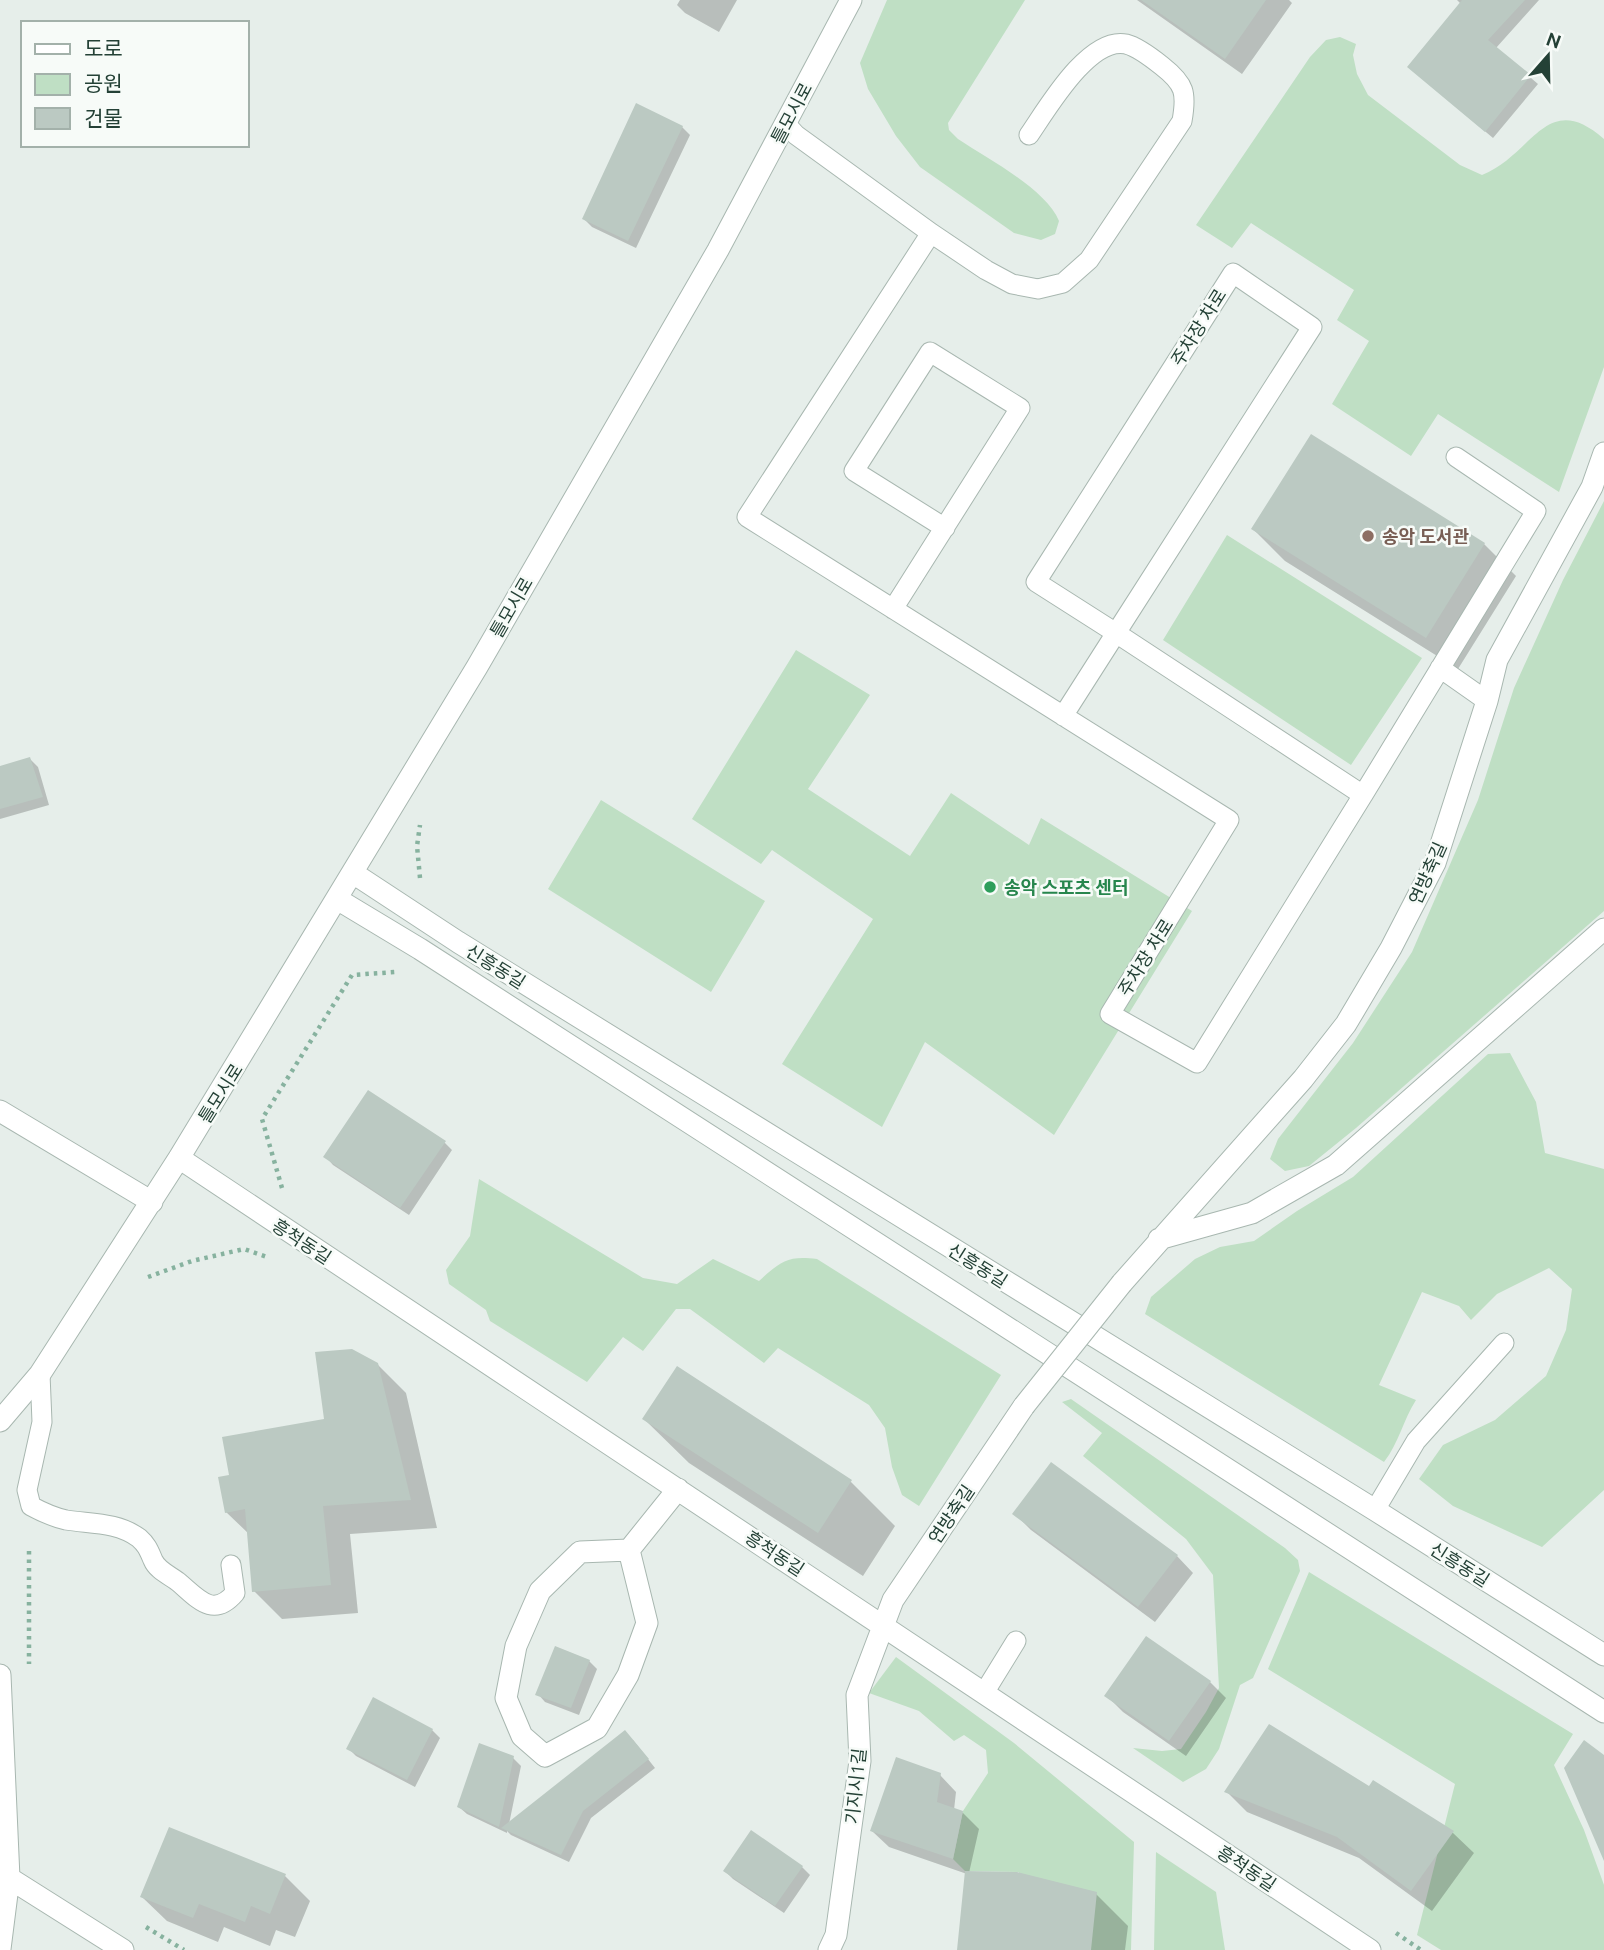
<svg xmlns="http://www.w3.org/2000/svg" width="1604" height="1950" font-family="Ubuntu,'Noto Sans KR',sans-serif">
<rect width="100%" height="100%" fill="#e6eeea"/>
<path fill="#bfdfc4" d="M 887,0 L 1025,0 L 948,123 L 949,130 L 958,139 C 988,159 1046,189 1059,221 L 1055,234 L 1041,240 L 1014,233 L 920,167 L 896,136 L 868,89 L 860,63 Z
M 1340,37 L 1356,44 L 1353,55 L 1357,74 L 1368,95 L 1460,165 L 1482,175 C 1533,155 1546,88 1604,139 L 1604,367 L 1559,492 L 1438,414 L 1411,456 L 1332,404 L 1369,341 L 1337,320 L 1354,290 L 1251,223 L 1232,248 L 1196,225 L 1310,57 L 1326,40 Z
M 1604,501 L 1604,911 L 1356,1128 L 1309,1166 L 1285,1171 L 1270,1159 L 1278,1139 L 1353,1043 L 1412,952 L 1478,800 L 1514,688 L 1563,580 Z
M 1227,535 L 1422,658 L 1351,765 L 1163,640 Z
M 796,650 L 870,695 L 808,789 L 910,856 L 951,793 L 1029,845 L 1041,818 L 1192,911 L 1054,1135 L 925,1042 L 882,1127 L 782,1064 L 873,919 L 772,850 L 761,864 L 692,819 Z
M 601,800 L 765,901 L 711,992 L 548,889 Z
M 1510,1053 L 1536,1102 L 1545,1153 L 1604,1169 L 1604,1490 L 1542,1547 L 1453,1506 L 1419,1479 L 1443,1445 L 1495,1420 L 1546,1376 L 1566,1330 L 1572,1289 L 1549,1268 L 1497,1294 L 1471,1320 L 1459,1306 L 1422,1292 L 1379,1385 L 1416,1400 C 1403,1420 1399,1443 1384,1462 L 1145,1314 L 1151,1297 L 1195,1259 L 1220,1247 L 1254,1241 L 1297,1211 L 1353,1177 L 1488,1054 Z
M 479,1179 L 643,1278 L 677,1284 L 713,1259 L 759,1281 C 780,1262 787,1255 817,1259 L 1001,1375 L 919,1506 L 902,1495 L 892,1467 L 885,1428 L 869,1405 L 778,1348 L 764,1363 L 690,1309 L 676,1309 L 643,1351 L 623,1337 L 587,1382 L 490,1321 L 486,1310 L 449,1284 L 446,1270 L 470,1236 Z
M 1071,1399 L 1285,1548 L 1298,1560 L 1300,1571 L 1253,1678 L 1240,1685 L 1219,1749 L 1206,1769 L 1183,1782 L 1133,1748 L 1162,1751 L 1181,1749 L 1206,1712 L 1219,1688 L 1213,1575 L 1186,1539 L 1083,1456 L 1102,1433 L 1062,1402 Z
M 1309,1572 L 1573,1734 L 1554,1765 L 1584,1830 L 1604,1885 L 1604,1950 L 1441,1950 L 1417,1935 L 1455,1784 L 1268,1669 Z
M 896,1657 L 1014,1743 L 1134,1842 L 1131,1950 L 1091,1950 L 1013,1911 L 1019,1872 L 965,1871 L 953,1859 L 963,1811 L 988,1773 L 986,1750 L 964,1735 L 954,1741 L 919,1711 L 869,1693 Z
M 1156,1852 L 1216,1892 L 1225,1950 L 1154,1950 Z"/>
<path fill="#0003" d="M 680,0 L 737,0 L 719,32 L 685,13 L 677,5 Z
M 1137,0 L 1289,0 L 1292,3 L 1242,74 Z
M 1457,0 L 1539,0 L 1496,48 L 1538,84 L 1493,138 L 1417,74 L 1461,4 Z
M 682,127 L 690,135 L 636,248 L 592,227 L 584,219 Z
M 1253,529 L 1484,544 L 1516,576 L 1458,669 L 1285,561 Z
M 30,759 L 38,767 L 49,805 L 0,819 L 0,768 Z
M 445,1143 L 452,1150 L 409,1215 L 333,1165 L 326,1157 Z
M 377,1364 L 406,1393 L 437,1528 L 350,1534 L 358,1613 L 282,1619 L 254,1591 L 249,1534 L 226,1512 L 231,1477 L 326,1420 Z
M 644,1419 L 851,1482 L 895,1526 L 863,1576 L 689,1463 Z
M 1015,1514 L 1177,1556 L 1193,1573 L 1155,1622 L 1031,1530 Z
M 589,1661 L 597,1669 L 579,1715 L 545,1702 L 538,1694 Z
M 1210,1682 L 1226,1698 L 1186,1756 L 1123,1712 L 1107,1696 Z
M 432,1730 L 440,1738 L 415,1787 L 356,1756 L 348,1748 Z
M 633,1740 L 655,1768 L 591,1818 L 569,1862 L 511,1835 L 507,1831 L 507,1833 L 467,1814 L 459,1807 L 513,1758 L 521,1766 L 509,1824 Z
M 940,1775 L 956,1792 L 954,1810 L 962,1812 L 979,1829 L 969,1873 L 1096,1894 L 1128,1926 L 1125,1950 L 959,1950 L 967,1874 L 889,1847 L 872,1831 Z
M 1374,1782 L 1453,1833 L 1474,1853 L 1432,1911 L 1359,1858 L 1247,1812 L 1226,1791 L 1370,1789 Z
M 170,1829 L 285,1876 L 310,1901 L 295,1937 L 276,1930 L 270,1946 L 224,1927 L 218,1942 L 167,1921 L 142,1897 Z
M 802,1867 L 810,1875 L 784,1913 L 733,1879 L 725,1871 Z"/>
<path fill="#bbc9c2" d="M 1141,0 L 1266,0 L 1225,59 Z
M 1462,0 L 1525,0 L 1488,40 L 1531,75 L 1485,132 L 1407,67 Z
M 636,103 L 683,126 L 628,241 L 582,219 Z
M 1311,434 L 1485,543 L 1426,638 L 1251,529 Z
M 30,757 L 43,797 L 0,809 L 0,766 Z
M 368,1090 L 446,1141 L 400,1208 L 323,1157 Z
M 352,1349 L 378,1363 L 411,1500 L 323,1506 L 331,1585 L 252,1592 L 245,1509 L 225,1513 L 218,1477 L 229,1475 L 222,1437 L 324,1419 L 315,1352 Z
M 677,1366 L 852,1480 L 818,1533 L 642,1419 Z
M 1051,1462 L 1178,1555 L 1138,1607 L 1012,1514 Z
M 1146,1636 L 1211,1681 L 1169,1741 L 1104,1696 Z
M 555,1646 L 590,1660 L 571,1708 L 535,1695 Z
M 373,1697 L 433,1729 L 407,1780 L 346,1749 Z
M 1269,1724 L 1369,1786 L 1373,1780 L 1454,1831 L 1411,1891 L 1337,1837 L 1224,1792 Z
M 625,1730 L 649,1759 L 583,1811 L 561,1855 L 501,1828 Z
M 1584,1740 L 1604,1755 L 1604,1861 L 1564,1768 Z
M 479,1743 L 514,1756 L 499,1827 L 457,1807 Z
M 896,1757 L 941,1773 L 937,1802 L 963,1811 L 953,1859 L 870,1831 Z
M 169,1827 L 286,1874 L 270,1914 L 251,1906 L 245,1922 L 199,1904 L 193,1918 L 140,1897 Z
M 751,1830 L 803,1866 L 775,1906 L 723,1871 Z
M 965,1871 L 1017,1872 L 1097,1892 L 1091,1950 L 957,1950 Z"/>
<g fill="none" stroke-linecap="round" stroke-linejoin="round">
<defs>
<path id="service" d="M 785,123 L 796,135 L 931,233 L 747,517 L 1229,820 L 1110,1014 L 1197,1063 L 1363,795 L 1116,633 L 1312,327 L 1233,273 L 1036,582 L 1116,633 L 1063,716
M 931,233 L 986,270 L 1012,284 L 1038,289 L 1063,283 L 1089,260 L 1182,121 C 1187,93 1185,84 1162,66 C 1152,58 1138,47 1126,44 C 1089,36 1047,109 1029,135
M 893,609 L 1020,408 L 930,352 L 854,471 L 945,528
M 1440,668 L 1487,701
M 1363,795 L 1536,511 L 1456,457
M 40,1374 L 42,1422 L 27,1490 L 31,1506 C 42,1512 53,1517 66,1520 C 91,1524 117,1522 139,1538 C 147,1545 149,1551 153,1560 C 157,1570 169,1575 177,1581 C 196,1596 212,1620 235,1593 L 231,1565
M 1375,1510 L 1416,1441 L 1504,1343
M 984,1693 L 1016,1641"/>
<path id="minor" d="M 353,873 L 458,942 L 1375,1510 L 1604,1655
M 337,899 L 420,949 L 1604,1712
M 0,1111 L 152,1202
M 179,1158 L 1370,1950
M 1159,1239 L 1252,1213 L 1336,1165 L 1604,929
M 1122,1283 L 1303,1079 L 1346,1024 L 1391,948 L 1435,863 L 1487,701 L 1497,660 L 1592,487 L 1604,453
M 0,1421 L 40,1374 L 179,1158 L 477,667 L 718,250 L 851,0
M 629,1550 L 647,1623 L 628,1675 L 597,1728 L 545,1756 L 522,1736 L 506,1698 L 516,1646 L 540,1591 L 580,1552 L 629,1550 L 678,1489
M 0,1675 L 9,1878 L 0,1949
M 9,1878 L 123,1950
M 829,1950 L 836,1935 L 860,1761 L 857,1695 L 893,1600 L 1024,1406"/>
</defs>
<use href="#service" stroke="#a8b7b0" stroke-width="21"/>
<use href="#minor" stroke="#a8b7b0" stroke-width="23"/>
<path stroke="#87b29f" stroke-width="4.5" stroke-dasharray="3.5 5" stroke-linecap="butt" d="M 420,878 L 417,846 L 420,825
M 282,1188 L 262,1119 L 352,975 L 395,972
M 148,1277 L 192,1261 L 244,1249 L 267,1257
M 29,1551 L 29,1664
M 146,1927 L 184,1950
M 1396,1933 L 1421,1950"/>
<use href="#service" stroke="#fff" stroke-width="19"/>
<use href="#minor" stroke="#fff" stroke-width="21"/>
<defs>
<path id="minor-bridge" d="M 1024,1406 L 1122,1283"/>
</defs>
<use href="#minor-bridge" stroke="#a8b7b0" stroke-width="23" stroke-linecap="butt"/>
<use href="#minor-bridge" stroke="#fff" stroke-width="21"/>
</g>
<circle fill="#8d6e63" stroke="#f7fbf8" stroke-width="2.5" cx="1368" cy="536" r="7"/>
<circle fill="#2e9e5b" stroke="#f7fbf8" stroke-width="2.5" cx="990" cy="887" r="7"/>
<g text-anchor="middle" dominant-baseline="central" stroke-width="5" stroke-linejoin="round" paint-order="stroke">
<g font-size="18" fill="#244136" stroke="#f7fbf8">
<text transform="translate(791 113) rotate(-62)">틀모시로</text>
<text transform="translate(1198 327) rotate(-58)">주차장 차로</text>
<text transform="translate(511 607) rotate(-60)">틀모시로</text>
<text transform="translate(1427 873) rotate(-66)">연방축길</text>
<text transform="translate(1145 957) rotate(-58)">주차장 차로</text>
<text transform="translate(496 966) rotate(32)">신흥동길</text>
<text transform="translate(220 1093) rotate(-58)">틀모시로</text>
<text transform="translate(302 1241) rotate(33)">흥척동길</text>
<text transform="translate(978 1265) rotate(32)">신흥동길</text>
<text transform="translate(951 1514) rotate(-56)">연방축길</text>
<text transform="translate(775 1553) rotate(33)">흥척동길</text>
<text transform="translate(1460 1564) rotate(32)">신흥동길</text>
<text transform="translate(855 1786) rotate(-84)">기지시1길</text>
<text transform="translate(1247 1868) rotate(34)">흥척동길</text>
</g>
<g font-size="18" font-weight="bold" fill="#785e54" stroke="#f7fbf8" text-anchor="start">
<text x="1382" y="536">송악 도서관</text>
</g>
<g font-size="18" font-weight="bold" fill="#27864d" stroke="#f7fbf8" text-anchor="start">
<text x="1004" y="887">송악 스포츠 센터</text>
</g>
</g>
<rect x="21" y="21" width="228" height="126" fill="#f7fbf8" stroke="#a3b1aa" stroke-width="2"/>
<rect x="35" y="44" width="35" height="10" fill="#ffffff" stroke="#a3b1aa" stroke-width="2"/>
<text x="84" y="56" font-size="21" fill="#244136">도로</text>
<rect x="35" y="74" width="35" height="21" fill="#bfdfc4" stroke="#a3b1aa" stroke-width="2"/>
<text x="84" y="91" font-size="21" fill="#244136">공원</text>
<rect x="35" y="108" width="35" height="21" fill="#bbc9c2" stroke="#a3b1aa" stroke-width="2"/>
<text x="84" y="126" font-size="21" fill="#244136">건물</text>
<g transform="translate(1548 56) rotate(20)" stroke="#f7fbf8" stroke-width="5" paint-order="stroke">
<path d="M0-5L12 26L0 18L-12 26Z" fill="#244136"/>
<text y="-10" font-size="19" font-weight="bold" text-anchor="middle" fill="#244136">N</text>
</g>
</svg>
